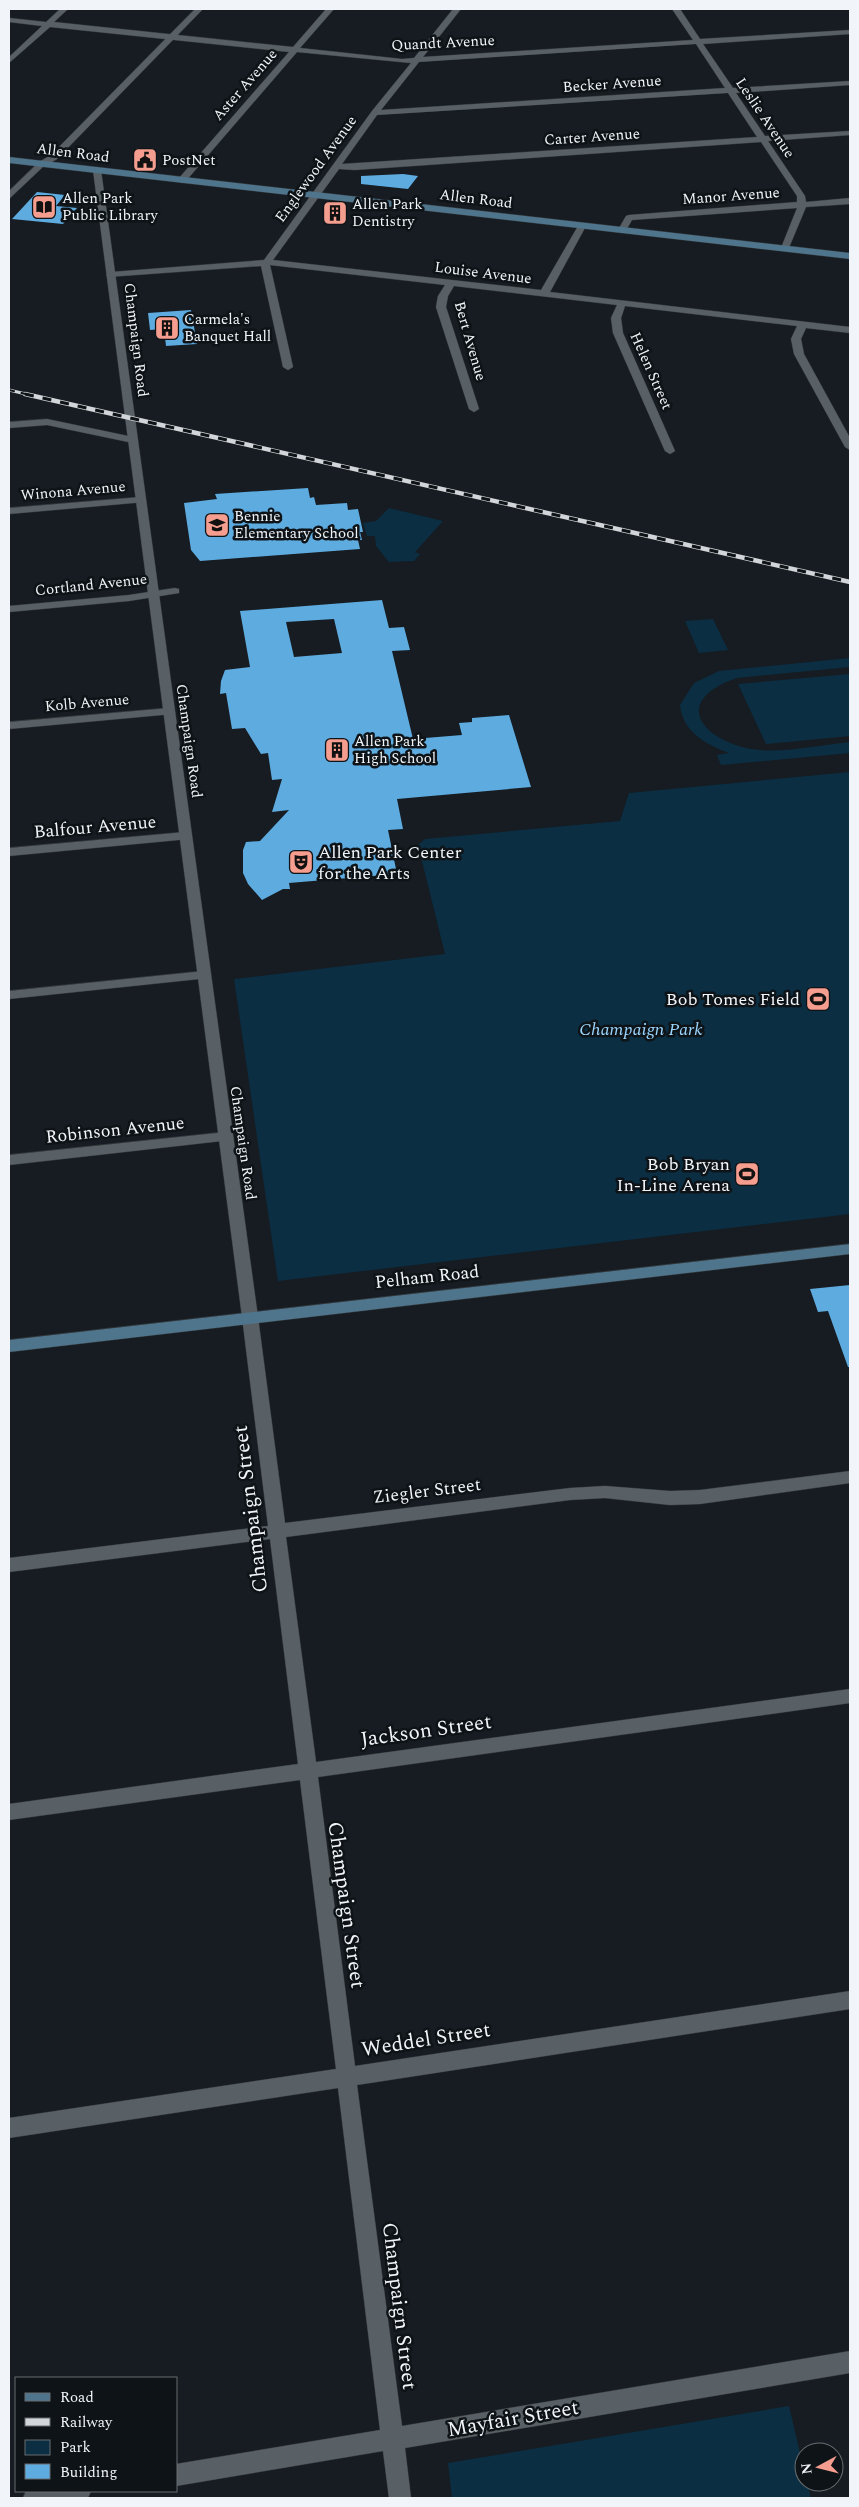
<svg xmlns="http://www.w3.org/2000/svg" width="859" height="2507" font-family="Spectral,serif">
<rect width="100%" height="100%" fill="#161c21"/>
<path fill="#0b2e43" d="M 389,508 L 443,521 L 415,552 L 420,554 L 414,561 L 389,562 L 376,546 L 375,536 L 367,536 L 363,523 L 376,521 Z
M 713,619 L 728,650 L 699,653 L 685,621 Z
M 850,658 L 850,667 L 737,678 C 677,698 694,735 746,748 C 776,755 820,745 850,742 L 850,753 L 721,765 L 717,755 L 729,753 C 705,744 683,732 680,705 L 694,683 L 719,671 Z
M 850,674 L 850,736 L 766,744 L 738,684 Z
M 850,772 L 850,1214 L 278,1281 L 234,979 L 445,954 L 418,845 L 425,839 L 620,821 L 629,793 Z
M 789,2406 L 804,2470 L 804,2482 L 807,2482 L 811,2498 L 452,2498 L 448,2463 Z"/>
<path fill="#5eabe0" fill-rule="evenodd" d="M 403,174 L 418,176 L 408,189 L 361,184 L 361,176 Z
M 37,192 L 65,195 L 56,206 L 77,208 L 63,224 L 12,219 Z
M 191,310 L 197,344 L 166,346 L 164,329 L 150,330 L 148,313 Z
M 308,488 L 310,498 L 314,497 L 316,505 L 347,503 L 348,510 L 358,509 L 363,532 L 360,532 L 362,540 L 358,540 L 360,549 L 200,561 L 191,550 L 184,503 L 217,499 L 215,494 Z
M 382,600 L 389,628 L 404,627 L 410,650 L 392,651 L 413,739 L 462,735 L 459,723 L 472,722 L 472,718 L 509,715 L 531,787 L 397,799 L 403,829 L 388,830 L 397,874 L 289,883 L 290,889 L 283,889 L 262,900 L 248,884 L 243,873 L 243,850 L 246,842 L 260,841 L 289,810 L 272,812 L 282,779 L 272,780 L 268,753 L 261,754 L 245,728 L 232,729 L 226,693 L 220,694 L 221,681 L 225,670 L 250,667 L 240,611 ZM 334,619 L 342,653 L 294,657 L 286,622 Z
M 850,1285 L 850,1367 L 848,1367 L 828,1311 L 818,1312 L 810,1289 Z"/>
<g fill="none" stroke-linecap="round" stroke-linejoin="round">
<defs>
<path id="minor" d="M 60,9 L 68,9 L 54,22 L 293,47 L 326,9 L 334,9 L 300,48 L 402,59 L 414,58 L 453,9 L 461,9 L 423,57 L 693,40 L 672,9 L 680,9 L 700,39 L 850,30 L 850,34 L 703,44 L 733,88 L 850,81 L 850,85 L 736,93 L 765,136 L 850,131 L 850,135 L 768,141 L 805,196 L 806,202 L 850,198 L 850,204 L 806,207 L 788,250 L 781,248 L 797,208 L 632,220 L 625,232 L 618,230 L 626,216 L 629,215 L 797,202 L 797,196 L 761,142 L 355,170 L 339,169 L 273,260 L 541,290 L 578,226 L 585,224 L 586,226 L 550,292 L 850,327 L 850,333 L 806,328 L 801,339 L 804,354 L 850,438 L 850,450 L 845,447 L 794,354 L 791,339 L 797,326 L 625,306 L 621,318 L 623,333 L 675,451 L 670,454 L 665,451 L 613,333 L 611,318 L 617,305 L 454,286 L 448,296 L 446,307 L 479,409 L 474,412 L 469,409 L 436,307 L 438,296 L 445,285 L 270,265 L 293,367 L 288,370 L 283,367 L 261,266 L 108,277 L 106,275 L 111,272 L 264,260 L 372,111 L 411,63 L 297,52 L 185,182 L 182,183 L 178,180 L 179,178 L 289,52 L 50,27 L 9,63 L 9,57 L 42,26 L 9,22 L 9,18 L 46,22 ZM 696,44 L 725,88 L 381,110 L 419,62 ZM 728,93 L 757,137 L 342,164 L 377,115 Z
M 39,162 L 46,164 L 9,199 L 9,191 Z
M 47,419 L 133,437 L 138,440 L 133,443 L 47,425 L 9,428 L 9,422 Z
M 141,497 L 145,498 L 145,502 L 9,514 L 9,508 Z
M 175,588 L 179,589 L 179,593 L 129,601 L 9,612 L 9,606 L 129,595 Z
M 169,708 L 175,712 L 173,714 L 9,729 L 9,722 Z
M 185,832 L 189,833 L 191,836 L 189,839 L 9,856 L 9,848 Z
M 204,971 L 211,975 L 209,978 L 9,999 L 9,991 Z
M 226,1132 L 233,1137 L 231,1140 L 9,1165 L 9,1155 Z
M 250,1311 L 255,1313 L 258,1317 L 285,1523 L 570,1488 L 605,1486 L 670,1491 L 700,1490 L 850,1471 L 850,1483 L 700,1504 L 670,1505 L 605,1498 L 570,1500 L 286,1537 L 316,1762 L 850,1689 L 850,1703 L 318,1777 L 355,2066 L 850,1991 L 850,2009 L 357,2085 L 402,2426 L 850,2351 L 850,2373 L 405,2448 L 411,2498 L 389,2498 L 383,2451 L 176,2486 L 176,2464 L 380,2430 L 338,2088 L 9,2138 L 9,2118 L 336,2069 L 300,1780 L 9,1820 L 9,1804 L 298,1764 L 270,1539 L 9,1572 L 9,1558 L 268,1526 L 242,1317 L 245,1313 Z
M 26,2491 L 91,2491 L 88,2498 L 23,2498 Z"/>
<path id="tertiary" d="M 195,9 L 203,9 L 57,159 L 45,166 L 39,166 L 39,162 L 51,155 Z
M 97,167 L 101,170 L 258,1317 L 255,1321 L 245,1321 L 242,1317 L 93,170 Z"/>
<path id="secondary" d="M 9,157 L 850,253 L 850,259 L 9,163 Z
M 850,1244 L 850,1254 L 9,1352 L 9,1340 Z"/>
</defs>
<use href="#minor" stroke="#33373a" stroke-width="1"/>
<use href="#tertiary" stroke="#33373a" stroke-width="1"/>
<use href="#secondary" stroke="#33373a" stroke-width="1"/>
<use href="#minor" fill="#596065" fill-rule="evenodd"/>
<use href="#tertiary" fill="#596065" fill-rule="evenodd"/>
<use href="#secondary" fill="#4f758d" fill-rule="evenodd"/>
<defs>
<path id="rail-far1" d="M 9,390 L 30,395"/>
<path id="rail" d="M 25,394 L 850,582"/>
</defs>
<use href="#rail-far1" stroke="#d2d6da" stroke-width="3"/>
<use href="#rail" stroke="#d2d6da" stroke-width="4.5"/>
<use href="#rail-far1" stroke="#0d1317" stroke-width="2" stroke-dasharray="6" stroke-linecap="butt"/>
<use href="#rail" stroke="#0d1317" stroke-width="3" stroke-dasharray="9" stroke-linecap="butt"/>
</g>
<defs>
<symbol id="civic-square" viewBox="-11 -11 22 22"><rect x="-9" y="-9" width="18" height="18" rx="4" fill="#f59d8e" stroke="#0d1317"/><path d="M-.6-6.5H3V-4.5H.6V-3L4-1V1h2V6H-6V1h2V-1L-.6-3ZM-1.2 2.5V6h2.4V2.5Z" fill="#111"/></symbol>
<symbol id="library-square" viewBox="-11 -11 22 22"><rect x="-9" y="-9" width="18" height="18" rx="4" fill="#f59d8e" stroke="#0d1317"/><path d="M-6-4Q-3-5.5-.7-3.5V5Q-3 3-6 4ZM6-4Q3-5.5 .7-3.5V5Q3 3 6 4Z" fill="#111"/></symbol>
<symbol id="building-square" viewBox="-11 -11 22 22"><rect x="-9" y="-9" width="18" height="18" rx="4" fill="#f59d8e" stroke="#0d1317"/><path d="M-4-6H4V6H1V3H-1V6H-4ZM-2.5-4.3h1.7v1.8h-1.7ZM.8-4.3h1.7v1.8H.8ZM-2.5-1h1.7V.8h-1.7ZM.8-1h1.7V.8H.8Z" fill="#111"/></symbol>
<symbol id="school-square" viewBox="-11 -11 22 22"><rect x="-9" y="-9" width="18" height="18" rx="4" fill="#f59d8e" stroke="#0d1317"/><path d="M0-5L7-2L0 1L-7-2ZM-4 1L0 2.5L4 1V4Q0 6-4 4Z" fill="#111"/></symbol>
<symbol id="theatre-square" viewBox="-11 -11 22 22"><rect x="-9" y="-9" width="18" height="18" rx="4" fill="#f59d8e" stroke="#0d1317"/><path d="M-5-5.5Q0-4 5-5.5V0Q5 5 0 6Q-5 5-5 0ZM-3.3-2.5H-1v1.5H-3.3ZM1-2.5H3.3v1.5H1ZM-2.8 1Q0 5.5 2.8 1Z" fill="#111"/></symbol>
<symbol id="stadium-square" viewBox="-11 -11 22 22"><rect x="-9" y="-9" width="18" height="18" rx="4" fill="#f59d8e" stroke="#0d1317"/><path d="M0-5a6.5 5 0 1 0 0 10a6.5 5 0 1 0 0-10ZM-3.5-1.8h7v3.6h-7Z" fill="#111"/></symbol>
</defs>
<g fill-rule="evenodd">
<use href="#civic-square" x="131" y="146" width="28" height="28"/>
<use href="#library-square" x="30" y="193" width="28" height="28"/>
<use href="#building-square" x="321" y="199" width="28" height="28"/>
<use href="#building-square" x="153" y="314" width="28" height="28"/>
<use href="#school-square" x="203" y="511" width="28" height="28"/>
<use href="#building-square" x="323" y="736" width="28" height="28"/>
<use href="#theatre-square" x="287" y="848" width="28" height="28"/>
<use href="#stadium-square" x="804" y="985" width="28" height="28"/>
<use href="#stadium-square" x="733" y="1160" width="28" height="28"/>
</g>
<g text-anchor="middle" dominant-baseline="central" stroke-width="5" stroke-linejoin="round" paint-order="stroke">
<g font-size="15" fill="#f1f5f9" stroke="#0d1317">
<text transform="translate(443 43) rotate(-3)">Quandt Avenue</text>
<text transform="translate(612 84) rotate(-4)">Becker Avenue</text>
<text transform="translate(245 85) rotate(-49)">Aster Avenue</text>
<text transform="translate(765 118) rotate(56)">Leslie Avenue</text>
<text transform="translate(592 137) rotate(-4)">Carter Avenue</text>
<text transform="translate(73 153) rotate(7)">Allen Road</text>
<text transform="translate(316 169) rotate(-54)">Englewood Avenue</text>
<text transform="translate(731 196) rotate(-4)">Manor Avenue</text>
<text transform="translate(476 199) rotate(7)">Allen Road</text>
<text transform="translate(483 273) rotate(7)">Louise Avenue</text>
<text transform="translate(136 340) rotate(83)">Champaign Road</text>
<text transform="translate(470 341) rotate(74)">Bert Avenue</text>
<text transform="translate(651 371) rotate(66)">Helen Street</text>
<text transform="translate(73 491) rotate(-5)">Winona Avenue</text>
<text transform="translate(91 585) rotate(-6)">Cortland Avenue</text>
<text transform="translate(87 703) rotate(-5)">Kolb Avenue</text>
<text transform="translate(189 741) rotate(82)">Champaign Road</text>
<text transform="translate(243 1143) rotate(82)">Champaign Road</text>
</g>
<g font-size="15" fill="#f1f5f9" stroke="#0d1317" text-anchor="start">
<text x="162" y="160">PostNet</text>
<text x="62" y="198">Allen Park<tspan x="62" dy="17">Public Library</tspan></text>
<text x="352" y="204">Allen Park<tspan x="352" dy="17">Dentistry</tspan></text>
<text x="184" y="319">Carmela's<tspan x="184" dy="17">Banquet Hall</tspan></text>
<text x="234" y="516">Bennie<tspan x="234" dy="17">Elementary School</tspan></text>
<text x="354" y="741">Allen Park<tspan x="354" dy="17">High School</tspan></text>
</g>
<g font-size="18" fill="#f1f5f9" stroke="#0d1317">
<text transform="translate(95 827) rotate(-5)">Balfour Avenue</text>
<text transform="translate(115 1130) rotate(-6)">Robinson Avenue</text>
<text transform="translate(427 1277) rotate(-6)">Pelham Road</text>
<text transform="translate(427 1491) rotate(-7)">Ziegler Street</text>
</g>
<g font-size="18" fill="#f1f5f9" stroke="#0d1317" text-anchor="end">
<text x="318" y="852" text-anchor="start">Allen Park Center<tspan x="318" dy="21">for the Arts</tspan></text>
<text x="800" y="999">Bob Tomes Field</text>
<text x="730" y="1164">Bob Bryan<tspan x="730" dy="21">In-Line Arena</tspan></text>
</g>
<g font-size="18" font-style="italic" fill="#9bd5fe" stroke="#0d1317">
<text x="641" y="1029">Champaign Park</text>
</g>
<g font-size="21" fill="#f1f5f9" stroke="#0d1317">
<text transform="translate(251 1509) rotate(-97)">Champaign Street</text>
<text transform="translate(426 1731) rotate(-8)">Jackson Street</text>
<text transform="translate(346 1905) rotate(82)">Champaign Street</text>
<text transform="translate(426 2040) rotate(-9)">Weddel Street</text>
<text transform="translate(399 2306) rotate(83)">Champaign Street</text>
<text transform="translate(513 2419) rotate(-10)">Mayfair Street</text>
</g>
</g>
<rect width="859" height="2507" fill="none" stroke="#f1f5f9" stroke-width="20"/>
<rect x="15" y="2377" width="162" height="115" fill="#0d1317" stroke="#686d71"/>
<rect x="25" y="2393" width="25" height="8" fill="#4f758d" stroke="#686d71"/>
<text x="60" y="2402" font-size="15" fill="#f1f5f9">Road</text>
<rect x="25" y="2418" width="25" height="8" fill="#d2d6da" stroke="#686d71"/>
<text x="60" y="2427" font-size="15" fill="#f1f5f9">Railway</text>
<rect x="25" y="2440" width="25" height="15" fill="#0b2e43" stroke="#686d71"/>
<text x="60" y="2452" font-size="15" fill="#f1f5f9">Park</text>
<rect x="25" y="2464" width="25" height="15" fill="#5eabe0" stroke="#686d71"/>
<text x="60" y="2477" font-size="15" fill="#f1f5f9">Building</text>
<g transform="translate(819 2467) rotate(263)"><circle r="24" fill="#0d1317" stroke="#686d71"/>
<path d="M0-4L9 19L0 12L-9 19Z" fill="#f59d8e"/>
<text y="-8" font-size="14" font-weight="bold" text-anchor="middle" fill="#f1f5f9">N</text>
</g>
</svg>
